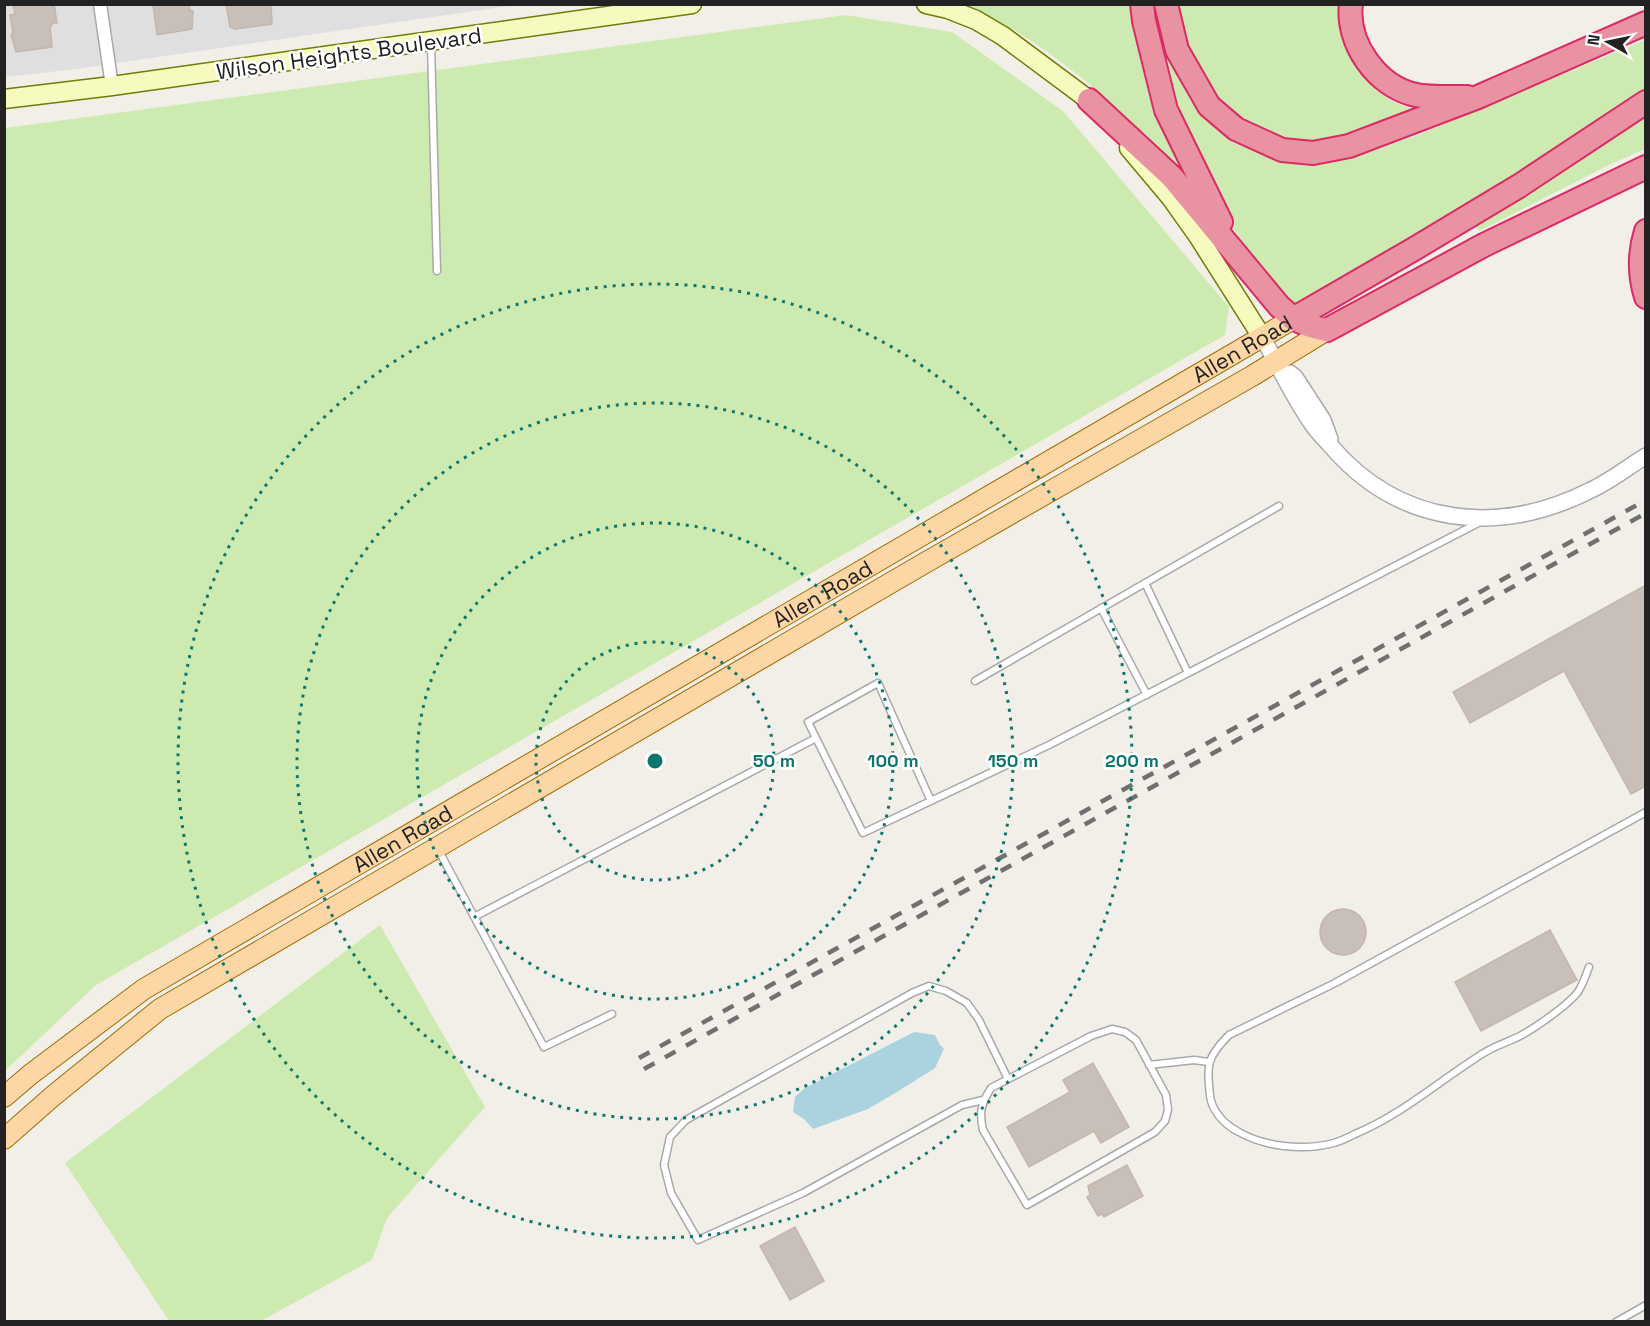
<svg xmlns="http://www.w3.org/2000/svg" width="1650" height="1326" font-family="'Space Grotesk',sans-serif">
<rect width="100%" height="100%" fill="#f2efe9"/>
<path fill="#e0dfdf" d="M 4,5 L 515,5 L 76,69 L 5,77 Z"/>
<path fill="#cdebb0" d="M 962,5 L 1134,5 L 1183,166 L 1178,170 C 1129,117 1075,66 1012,29 C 996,20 980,11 962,5 Z
M 1177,5 L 1342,5 C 1342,12 1341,20 1342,28 C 1345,59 1367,87 1394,102 C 1402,106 1412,108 1421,111 C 1401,118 1381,128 1361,134 C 1290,153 1224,131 1193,62 C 1184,44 1181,24 1177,5 Z
M 846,15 L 952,32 L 1063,111 L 1229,307 L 1225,335 L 96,985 L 5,1071 L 5,128 Z
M 1645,40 L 1645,89 L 1492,189 L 1381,256 L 1295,303 C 1264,294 1191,154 1177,121 C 1173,112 1172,103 1170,94 C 1166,79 1162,64 1159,49 L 1166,49 L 1177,76 L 1191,102 L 1211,123 L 1226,135 L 1245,146 L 1265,155 L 1286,159 L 1336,159 L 1362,155 L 1421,134 Z
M 1645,116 L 1645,149 L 1607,166 L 1479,231 L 1475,225 Z
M 380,925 L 485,1107 L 387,1218 L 372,1260 L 261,1321 L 169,1321 L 65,1163 Z"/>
<path fill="#aad3df" d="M 914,1032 L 935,1035 L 940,1045 L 944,1049 L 935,1068 L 897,1092 L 868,1109 L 813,1129 L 804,1119 L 793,1112 L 795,1097 L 805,1088 Z"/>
<path fill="#c7bfb8" stroke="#c4b6ab" stroke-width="1.5" d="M 13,4 L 54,4 L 57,23 L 52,23 L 52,25 L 50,26 L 52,47 L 16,52 L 11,35 L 13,33 L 10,15 L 15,14 Z
M 153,4 L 189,4 L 190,10 L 193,11 L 192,29 L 157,35 Z
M 226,4 L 271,4 L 272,24 L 235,29 L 230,27 Z
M 1646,585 L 1646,786 L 1631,794 L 1564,671 L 1470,723 L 1453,692 Z
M1320 932a23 23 0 1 1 46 0a23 23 0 1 1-46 0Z
M 1550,930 L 1577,980 L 1481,1031 L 1455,982 Z
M 1093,1063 L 1129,1127 L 1101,1143 L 1094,1131 L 1029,1167 L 1007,1127 L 1070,1092 L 1063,1080 Z
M 1127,1165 L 1143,1196 L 1104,1217 L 1102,1214 L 1098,1216 L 1087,1197 L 1090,1195 L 1088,1186 Z
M 795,1227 L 824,1281 L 790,1300 L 760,1246 Z"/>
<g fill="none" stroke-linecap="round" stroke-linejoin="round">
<defs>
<path id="service" d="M 431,44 L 437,271
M 1145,583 L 1188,673
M 1101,608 L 1147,695
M 975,681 L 1279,506
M 816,738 L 808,722 L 878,683 L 931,801
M 439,851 L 544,1047 L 612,1014
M 474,917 L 816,738 L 863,833 L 1049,745 L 1482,521
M 1589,967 C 1586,975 1583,984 1578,992 C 1568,1005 1535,1028 1520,1036 C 1506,1043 1491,1047 1479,1056 C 1438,1082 1401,1115 1355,1134 C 1349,1137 1341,1141 1334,1143 C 1303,1151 1264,1147 1237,1131 C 1224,1124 1212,1111 1210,1096 C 1207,1065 1206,1058 1229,1035 L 1335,983 L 1646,812
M 1112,1029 L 1125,1032 L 1136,1040 L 1166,1095 L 1168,1110 L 1165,1121 L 1155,1132 L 1027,1205 L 983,1130 C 979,1112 981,1104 991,1088 L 1091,1036 Z
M 1149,1065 L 1194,1060 L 1209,1062
M 983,1100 L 962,1105 L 803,1193 L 698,1240 L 671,1193 L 664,1165 L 670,1137 L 686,1120 L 912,993 L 929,986 L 946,991 L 967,1003 L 979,1020 L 1008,1079
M 1616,1322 L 1646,1305"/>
<path id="minor" d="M 100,4 L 112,86"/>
<path id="tertiary" d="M 1262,337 C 1279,366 1293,397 1312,424 C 1317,432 1324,438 1330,445 C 1399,526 1498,537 1591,490 C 1610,481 1628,467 1646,456
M 1290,373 L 1295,377 L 1323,420 L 1330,439"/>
<path id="secondary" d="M 926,4 L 948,9 L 976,20 L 1003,36 L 1089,100 L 1096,109
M 4,99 L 112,86 L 692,4
M 1129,148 L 1171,198 L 1198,236 L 1262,337"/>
<g id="primary">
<path id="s1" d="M 4,1097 L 31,1074 L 144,989 L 1293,319"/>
<path d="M 4,1139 L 53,1096 L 160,1009 L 923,564 L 1252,376 L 1327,330"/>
</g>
<path id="motorway" d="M 1142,4 L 1144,21 L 1166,110 L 1221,222
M 1166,4 L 1177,50 L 1209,106 L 1236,129 L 1282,150 L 1313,153 L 1349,146 L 1478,97 L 1646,23
M 1351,4 C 1346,43 1377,87 1416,95 C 1429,98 1453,97 1467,97
M 1089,100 L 1172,177 L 1279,306 C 1295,321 1306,326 1327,330 L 1484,245 L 1646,167
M 1646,231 C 1639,253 1639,274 1646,297
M 1293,319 L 1414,249 L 1519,186 L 1646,102"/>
</defs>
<use href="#service" stroke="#a9a9a9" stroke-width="9"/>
<use href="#minor" stroke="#a9a9a9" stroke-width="15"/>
<use href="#tertiary" stroke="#a9a9a9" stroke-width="18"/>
<use href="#secondary" stroke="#707d05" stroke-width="21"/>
<use href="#primary" stroke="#a06b00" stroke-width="22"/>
<use href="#motorway" stroke="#dc2a67" stroke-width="26"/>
<use href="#service" stroke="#fff" stroke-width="6"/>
<use href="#minor" stroke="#fff" stroke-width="12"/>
<use href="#tertiary" stroke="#fff" stroke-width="15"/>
<use href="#secondary" stroke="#f7fabf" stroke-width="18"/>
<use href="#primary" stroke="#fcd6a4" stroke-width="20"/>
<use href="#motorway" stroke="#e892a2" stroke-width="22"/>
<path stroke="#707070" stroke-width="4.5" stroke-dasharray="12 12" stroke-linecap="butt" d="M 639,1058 L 1646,500
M 644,1069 L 1646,513"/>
</g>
<g fill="none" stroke="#0f766e" stroke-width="3" stroke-dasharray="3 6">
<circle cx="655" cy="761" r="119"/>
<circle cx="655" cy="761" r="238"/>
<circle cx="655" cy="761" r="358"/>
<circle cx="655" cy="761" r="477"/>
</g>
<g text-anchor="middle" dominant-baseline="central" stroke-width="5" stroke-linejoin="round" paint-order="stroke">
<g font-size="22" fill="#222" stroke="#fff">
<text transform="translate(349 53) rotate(-8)">Wilson Heights Boulevard</text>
<text stroke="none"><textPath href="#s1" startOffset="1448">Allen Road</textPath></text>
<text stroke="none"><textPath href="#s1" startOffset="962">Allen Road</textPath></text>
<text stroke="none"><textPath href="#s1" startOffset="476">Allen Road</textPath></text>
</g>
</g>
<circle cx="655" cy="761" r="9" fill="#0f766e" stroke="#fff" stroke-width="3"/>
<g font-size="18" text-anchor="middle" font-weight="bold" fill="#0f766e" stroke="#fff" stroke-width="5" stroke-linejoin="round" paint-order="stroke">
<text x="774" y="767">50 m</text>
<text x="893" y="767">100 m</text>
<text x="1013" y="767">150 m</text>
<text x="1132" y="767">200 m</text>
</g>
<rect width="1650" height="1326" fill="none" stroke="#222222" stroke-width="12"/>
<g transform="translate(1608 42) rotate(279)" stroke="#ffffff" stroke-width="4.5" paint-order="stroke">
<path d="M0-4.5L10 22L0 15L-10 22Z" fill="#222222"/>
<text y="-9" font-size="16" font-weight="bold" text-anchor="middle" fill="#222222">N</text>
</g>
</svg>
